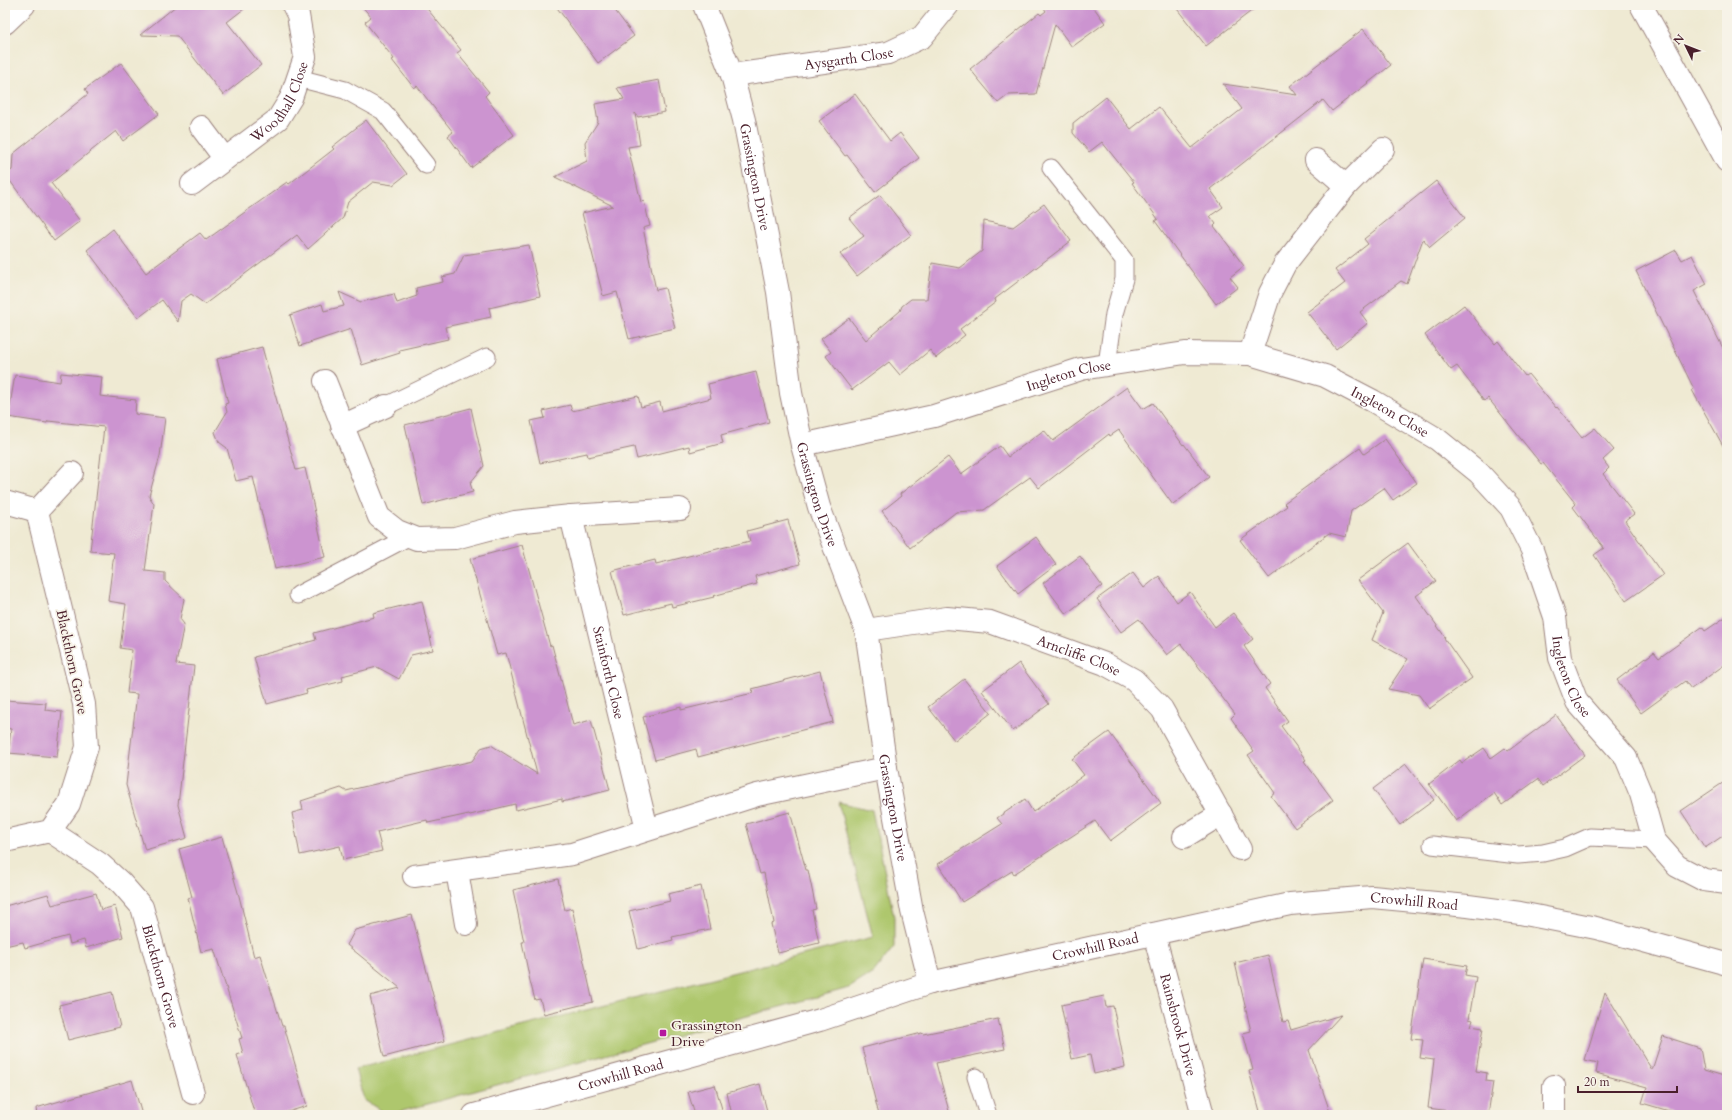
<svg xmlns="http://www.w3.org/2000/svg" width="1732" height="1120" font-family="Cardo,serif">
<rect width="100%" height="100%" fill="#f7f3e8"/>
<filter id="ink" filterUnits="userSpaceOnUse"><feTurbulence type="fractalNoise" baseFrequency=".025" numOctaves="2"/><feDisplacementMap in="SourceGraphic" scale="8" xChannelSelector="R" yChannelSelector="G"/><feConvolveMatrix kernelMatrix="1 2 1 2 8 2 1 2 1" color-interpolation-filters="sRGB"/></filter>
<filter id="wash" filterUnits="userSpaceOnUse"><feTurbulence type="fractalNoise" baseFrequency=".012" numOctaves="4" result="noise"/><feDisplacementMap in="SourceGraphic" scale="16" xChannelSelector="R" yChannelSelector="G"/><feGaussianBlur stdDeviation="0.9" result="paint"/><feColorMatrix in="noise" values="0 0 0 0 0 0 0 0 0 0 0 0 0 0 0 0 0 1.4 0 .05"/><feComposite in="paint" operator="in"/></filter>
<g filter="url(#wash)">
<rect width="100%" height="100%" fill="#efead3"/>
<path fill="#aec76d" stroke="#7c734c" d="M 838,802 L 872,810 L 894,917 L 894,947 L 873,973 L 849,988 L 388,1115 L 364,1100 L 355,1069 L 873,937 Z"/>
<g id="blocks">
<path fill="#cc94d0" d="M 177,5 L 249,5 L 227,22 L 261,65 L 223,95 L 177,36 L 140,35 Z
M 361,5 L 424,5 L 461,50 L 457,53 L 489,92 L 485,96 L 514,135 L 471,168 L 448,136 L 453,132 L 417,86 L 414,88 L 392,60 L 394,59 L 365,22 L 371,17 Z
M 555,5 L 611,5 L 634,36 L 598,63 Z
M 1042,5 L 1092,5 L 1105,23 L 1072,47 L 1055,24 L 1036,94 L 1008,95 L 998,103 L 970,69 L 1039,13 L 1041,15 L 1046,11 Z
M 1174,5 L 1259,5 L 1206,46 Z
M 1363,29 L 1391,65 L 1332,111 L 1323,100 L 1210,189 L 1223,207 L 1210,216 L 1216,224 L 1214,226 L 1244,266 L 1230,277 L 1238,287 L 1216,304 L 1155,221 L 1158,219 L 1132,183 L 1134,182 L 1102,142 L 1089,152 L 1073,133 L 1073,123 L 1106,97 L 1131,129 L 1159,107 L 1192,148 L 1242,109 L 1223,84 L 1297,95 L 1290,86 Z
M 121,63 L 159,114 L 123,141 L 116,131 L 51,183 L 80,221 L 54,241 L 5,174 L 12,170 L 13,154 L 88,94 L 85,89 Z
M 659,80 L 665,112 L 638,117 L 635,113 L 640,145 L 628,147 L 641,202 L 644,201 L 650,226 L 643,228 L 656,290 L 665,288 L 675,328 L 629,339 L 617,292 L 603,296 L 582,213 L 613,206 L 555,177 L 587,161 L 585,142 L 598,122 L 595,104 L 624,99 L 617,88 Z
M 855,94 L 890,141 L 900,133 L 919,158 L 875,192 L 847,155 L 845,156 L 819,121 Z
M 366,120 L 407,174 L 393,185 L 373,182 L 348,202 L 343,218 L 308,249 L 297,235 L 205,304 L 191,294 L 181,301 L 178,322 L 162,300 L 138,318 L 87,250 L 113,229 L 146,273 L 200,233 L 206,240 L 287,182 L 289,184 L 334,149 L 332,147 Z
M 1436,181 L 1465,218 L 1430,247 L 1423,239 L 1407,284 L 1401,281 L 1360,312 L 1368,323 L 1336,349 L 1307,312 L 1345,283 L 1335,270 L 1368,244 L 1364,239 Z
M 880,195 L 911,235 L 857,276 L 840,254 L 864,236 L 849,218 Z
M 1044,204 L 1071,241 L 995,299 L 996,302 L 960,329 L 965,335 L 936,358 L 930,350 L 900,375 L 889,362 L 852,390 L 826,356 L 831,352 L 821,339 L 849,318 L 866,340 L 900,311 L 902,306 L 911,299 L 927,299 L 932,263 L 960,268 L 982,251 L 984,221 L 1013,227 Z
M 529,245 L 540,296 L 489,308 L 491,317 L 445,327 L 448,339 L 399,350 L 400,353 L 362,365 L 351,329 L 300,346 L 290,315 L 322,304 L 324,311 L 344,306 L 339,292 L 361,302 L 394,294 L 397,303 L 417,296 L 416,288 L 443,282 L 442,277 L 455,274 L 464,255 Z
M 1676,250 L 1682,260 L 1692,255 L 1707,284 L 1694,291 L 1727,356 L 1727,453 L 1692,390 L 1694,389 L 1636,271 Z
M 1464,305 L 1495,344 L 1498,341 L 1525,376 L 1528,374 L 1556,408 L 1557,407 L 1582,438 L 1595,428 L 1614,450 L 1603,460 L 1609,468 L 1603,474 L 1634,514 L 1625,521 L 1663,575 L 1626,601 L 1594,555 L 1604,548 L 1573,507 L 1576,504 L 1543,463 L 1541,464 L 1488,398 L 1484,401 L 1457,366 L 1451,370 L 1425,335 Z
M 262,347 L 296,470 L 305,468 L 325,557 L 275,569 L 253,477 L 236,481 L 227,448 L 219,442 L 215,432 L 227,412 L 225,404 L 228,403 L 217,359 Z
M 756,372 L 769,422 L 721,435 L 723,443 L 690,452 L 689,446 L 637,459 L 634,447 L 588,457 L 587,453 L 540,463 L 531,421 L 545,418 L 543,411 L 570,405 L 572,411 L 638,396 L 641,407 L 660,402 L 662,411 L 711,398 L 708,384 Z
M 61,373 L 102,377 L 100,396 L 136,400 L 135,414 L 165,418 L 160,456 L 149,496 L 154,504 L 145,571 L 165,573 L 165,581 L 184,599 L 180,619 L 184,624 L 176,664 L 194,666 L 178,805 L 187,838 L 145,850 L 126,785 L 137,694 L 127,693 L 132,650 L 120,648 L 126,604 L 108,601 L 114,553 L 90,551 L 104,427 L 48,421 L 47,423 L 8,417 L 15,375 L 60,382 Z
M 1127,387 L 1143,409 L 1153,403 L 1183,445 L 1184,444 L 1209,477 L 1173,505 L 1119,430 L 1110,436 L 1109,434 L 1039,488 L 1030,477 L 984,510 L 956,512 L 910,548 L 882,511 L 901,496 L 900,494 L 948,457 L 961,474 L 1000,446 L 1008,457 L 1044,430 L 1053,441 Z
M 471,408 L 484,466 L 470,483 L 473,492 L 423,505 L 405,425 Z
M 1385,439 L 1417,483 L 1393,500 L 1384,488 L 1351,511 L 1346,537 L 1329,533 L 1269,578 L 1240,540 L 1287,506 L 1284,503 L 1360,448 L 1364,454 Z
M 788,520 L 800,564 L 755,576 L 757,584 L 713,596 L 714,597 L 672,607 L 671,603 L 624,615 L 612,571 L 655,560 L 656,564 L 750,541 L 747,531 Z
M 1036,537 L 1056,565 L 1018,594 L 997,566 Z
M 1408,543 L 1436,581 L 1416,596 L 1445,637 L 1444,638 L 1472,678 L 1429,709 L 1419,695 L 1388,689 L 1408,659 L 1372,640 L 1383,613 L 1358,580 Z
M 522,545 L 550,646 L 552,645 L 573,725 L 591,720 L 610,790 L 562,802 L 562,799 L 516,810 L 515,804 L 470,815 L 469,814 L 428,823 L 427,820 L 377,832 L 382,851 L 343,860 L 340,846 L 300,855 L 292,813 L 303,810 L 301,801 L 341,788 L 346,791 L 472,761 L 481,748 L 491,745 L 537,774 L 506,653 L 497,655 L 470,559 Z
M 1080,556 L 1102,586 L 1066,614 L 1043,583 Z
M 1133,573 L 1144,588 L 1159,576 L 1177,602 L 1190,592 L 1215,627 L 1233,613 L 1253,639 L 1244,646 L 1270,684 L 1265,688 L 1288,721 L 1281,726 L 1306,760 L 1304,761 L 1333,800 L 1295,828 L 1271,796 L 1275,793 L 1248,755 L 1254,751 L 1231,718 L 1235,714 L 1181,644 L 1167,655 L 1139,619 L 1121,632 L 1097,599 Z
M 422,601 L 433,650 L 411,655 L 399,679 L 377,667 L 342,676 L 343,681 L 306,690 L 307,693 L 267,704 L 254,657 L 316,640 L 314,633 L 374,617 L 373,613 Z
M 1727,616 L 1727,663 L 1691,689 L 1685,681 L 1641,713 L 1617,680 L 1654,652 L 1659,658 L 1702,627 L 1705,631 Z
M 1019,663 L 1049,704 L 1013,731 L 982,691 Z
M 820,671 L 833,722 L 698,757 L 696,749 L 655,760 L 643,717 L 681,707 L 681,710 L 753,693 L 752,689 Z
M 964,679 L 991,713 L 955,741 L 928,707 Z
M 5,700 L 46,703 L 45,710 L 62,712 L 57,757 L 8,753 L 11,729 L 5,728 Z
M 1556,715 L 1585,755 L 1543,786 L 1538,779 L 1502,805 L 1494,793 L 1456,821 L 1429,784 L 1460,760 L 1462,763 L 1484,748 L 1491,758 L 1505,748 L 1508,751 Z
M 1109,732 L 1161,803 L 1110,841 L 1095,821 L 1014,874 L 1012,871 L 962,902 L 938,864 L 1002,824 L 997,818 L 1025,799 L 1033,812 L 1084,775 L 1072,759 Z
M 1406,764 L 1434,800 L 1400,825 L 1373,789 Z
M 1727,780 L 1727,833 L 1705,848 L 1681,811 Z
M 790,812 L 806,870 L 808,870 L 816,909 L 812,910 L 819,943 L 778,953 L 771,924 L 774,923 L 764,873 L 760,874 L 746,824 Z
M 222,837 L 239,896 L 254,957 L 260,955 L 282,1026 L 284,1026 L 307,1106 L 278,1115 L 255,1115 L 237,1055 L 243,1053 L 239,1039 L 242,1038 L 214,949 L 201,952 L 188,898 L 192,897 L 179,849 Z
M 558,879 L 565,910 L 572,908 L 593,1002 L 544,1014 L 540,999 L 535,1000 L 530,981 L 522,942 L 524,942 L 513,890 Z
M 701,886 L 710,929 L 672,937 L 673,940 L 638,949 L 629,911 L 670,901 L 668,894 Z
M 96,893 L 101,910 L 115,906 L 123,937 L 86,948 L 84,940 L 70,944 L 68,936 L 25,948 L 23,942 L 5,946 L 5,906 L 48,894 L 52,905 Z
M 412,915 L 445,1041 L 384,1057 L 370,996 L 400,988 L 347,945 L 355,930 Z
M 1268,955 L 1283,1022 L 1288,1021 L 1291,1030 L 1341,1015 L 1309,1050 L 1331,1115 L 1261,1115 L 1249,1071 L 1253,1070 L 1243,1033 L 1251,1031 L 1235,963 Z
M 1423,959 L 1467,966 L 1465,975 L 1476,977 L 1469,1019 L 1473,1020 L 1471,1026 L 1483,1028 L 1476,1071 L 1487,1073 L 1486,1081 L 1493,1082 L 1488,1115 L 1477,1115 L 1428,1108 L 1434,1060 L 1420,1058 L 1423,1040 L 1411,1039 Z
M 112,992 L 120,1027 L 68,1040 L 59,1005 Z
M 1605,992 L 1652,1070 L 1663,1036 L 1700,1048 L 1704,1070 L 1727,1077 L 1727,1115 L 1683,1115 L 1642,1103 L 1647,1087 L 1596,1073 L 1598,1063 L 1585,1060 Z
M 1104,996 L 1106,1007 L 1113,1006 L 1125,1067 L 1094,1074 L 1090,1055 L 1072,1059 L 1061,1005 Z
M 998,1019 L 1005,1049 L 936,1063 L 950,1115 L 879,1115 L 862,1048 L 922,1033 L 923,1034 Z
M 132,1080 L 142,1115 L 37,1115 L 36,1108 Z
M 760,1084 L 768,1115 L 732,1115 L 727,1093 Z
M 715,1085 L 722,1109 L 702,1115 L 695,1115 L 688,1092 Z"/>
</g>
</g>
<g filter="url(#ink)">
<use href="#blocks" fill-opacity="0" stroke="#9c847f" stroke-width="1"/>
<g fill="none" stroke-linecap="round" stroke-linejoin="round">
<defs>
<path id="service" d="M 298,78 L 345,90 L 383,111 L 426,165
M 1051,168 L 1124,260 L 1124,279 L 1114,314 L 1107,365
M 386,406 L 487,357
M 298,595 L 408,537
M 1432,845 L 1518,855 L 1543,853 L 1565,848 L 1590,837 L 1654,840
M 976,1077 L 988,1115"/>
<g id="minor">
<path id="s1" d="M 704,5 L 732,75 L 744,120 L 778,292 L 791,393 L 802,445 L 819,507 L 866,630 L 886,768 L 912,911 L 930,983"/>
<path d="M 1641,5 L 1727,161"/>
<path d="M 5,23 L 24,5"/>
<path id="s2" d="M 732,75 L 888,53 L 922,37 L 948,5"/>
<path d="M 201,127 L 225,159"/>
<path d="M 1316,160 L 1346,186"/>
<path id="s3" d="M 192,184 L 278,119 L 291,98 L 305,57 L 298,15 L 293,5"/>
<path d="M 1250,354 L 1270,293 L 1285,264 L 1346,186 L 1383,149"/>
<path d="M 325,381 L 379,517 L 397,531 L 417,539 L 455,538 L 515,522 L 571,516 L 680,509"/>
<path d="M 342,426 L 386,406"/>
<path id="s4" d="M 802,445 L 934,416 L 1081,369 L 1185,353 L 1250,354 L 1325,376 L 1373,401 L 1437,439 L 1479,473 L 1511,508 L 1532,550 L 1555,617 L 1560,658 L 1577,702 L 1626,758 L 1641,794 L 1654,840 L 1677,866 L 1704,880 L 1727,883"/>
<path d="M 5,502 L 37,511 L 72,473"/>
<path id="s5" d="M 571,516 L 647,829"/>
<path id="s6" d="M 866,630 L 947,618 L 990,622 L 1105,664 L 1134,680 L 1162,709 L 1240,849"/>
<path id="s7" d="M 50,831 L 100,864 L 121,883 L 142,907 L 193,1093"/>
<path d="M 1184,837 L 1221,814"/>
<path d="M 5,841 L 50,831 L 69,804 L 87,747 L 84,704 L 37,511"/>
<path d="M 457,871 L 466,924"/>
<path d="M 414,876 L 572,854 L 757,795 L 886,768"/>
<path id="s8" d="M 1154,934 L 1203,1115"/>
<path d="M 1554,1086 L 1554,1115"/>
</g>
<g id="tertiary">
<path id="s9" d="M 474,1115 L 820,1020 L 930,983 L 1290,904 L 1372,897 L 1468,906 L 1520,913 L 1596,928 L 1727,964"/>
</g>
</defs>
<use href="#service" stroke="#9c847f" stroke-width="19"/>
<use href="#minor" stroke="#9c847f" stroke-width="24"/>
<use href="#tertiary" stroke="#9c847f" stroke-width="24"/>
<use href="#service" stroke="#fff" stroke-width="17"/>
<use href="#minor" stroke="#fff" stroke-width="22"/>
<use href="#tertiary" stroke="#fff" stroke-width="22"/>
</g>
</g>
<rect fill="#b5179e" stroke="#f7f3e8" stroke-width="1.5" x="659" y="1029" width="8" height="8" rx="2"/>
<g text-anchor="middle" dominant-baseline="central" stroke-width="3.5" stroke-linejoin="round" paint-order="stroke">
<g font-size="14" fill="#4a1f2b" stroke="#f7f3e8">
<text stroke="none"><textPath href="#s2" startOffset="118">Aysgarth Close</textPath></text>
<text stroke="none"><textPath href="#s3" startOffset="123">Woodhall Close</textPath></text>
<text stroke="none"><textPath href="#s1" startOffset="180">Grassington Drive</textPath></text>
<text stroke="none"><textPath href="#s4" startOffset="276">Ingleton Close</textPath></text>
<text stroke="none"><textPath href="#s4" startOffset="612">Ingleton Close</textPath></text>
<text stroke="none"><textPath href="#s1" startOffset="504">Grassington Drive</textPath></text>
<text stroke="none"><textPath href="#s6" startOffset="220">Arncliffe Close</textPath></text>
<text transform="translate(72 662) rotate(78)">Blackthorn Grove</text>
<text stroke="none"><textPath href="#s5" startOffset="161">Stainforth Close</textPath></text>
<text stroke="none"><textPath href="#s4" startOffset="948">Ingleton Close</textPath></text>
<text stroke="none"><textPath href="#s1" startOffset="828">Grassington Drive</textPath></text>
<text stroke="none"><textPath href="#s9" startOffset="968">Crowhill Road</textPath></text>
<text stroke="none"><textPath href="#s9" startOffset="644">Crowhill Road</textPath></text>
<text stroke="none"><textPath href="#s7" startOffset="192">Blackthorn Grove</textPath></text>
<text stroke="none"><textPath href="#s8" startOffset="94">Rainsbrook Drive</textPath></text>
<text stroke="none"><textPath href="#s9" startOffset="152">Crowhill Road</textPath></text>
</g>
<g font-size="14" fill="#4a1f2b" stroke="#f7f3e8" text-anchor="start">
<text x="671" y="1025">Grassington<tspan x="671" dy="16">Drive</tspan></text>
</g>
</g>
<rect width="1732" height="1120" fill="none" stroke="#f7f3e8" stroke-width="20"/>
<g transform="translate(1686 46) rotate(313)" stroke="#f7f3e8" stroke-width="3" paint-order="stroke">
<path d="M0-3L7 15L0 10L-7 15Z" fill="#4a1f2b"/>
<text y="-6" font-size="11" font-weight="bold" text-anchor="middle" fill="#4a1f2b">N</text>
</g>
<path d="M1578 1086v6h99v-6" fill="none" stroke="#4a1f2b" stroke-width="2"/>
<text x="1584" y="1086" font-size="12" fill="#4a1f2b" stroke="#f7f3e8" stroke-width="3" paint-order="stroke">20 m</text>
</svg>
